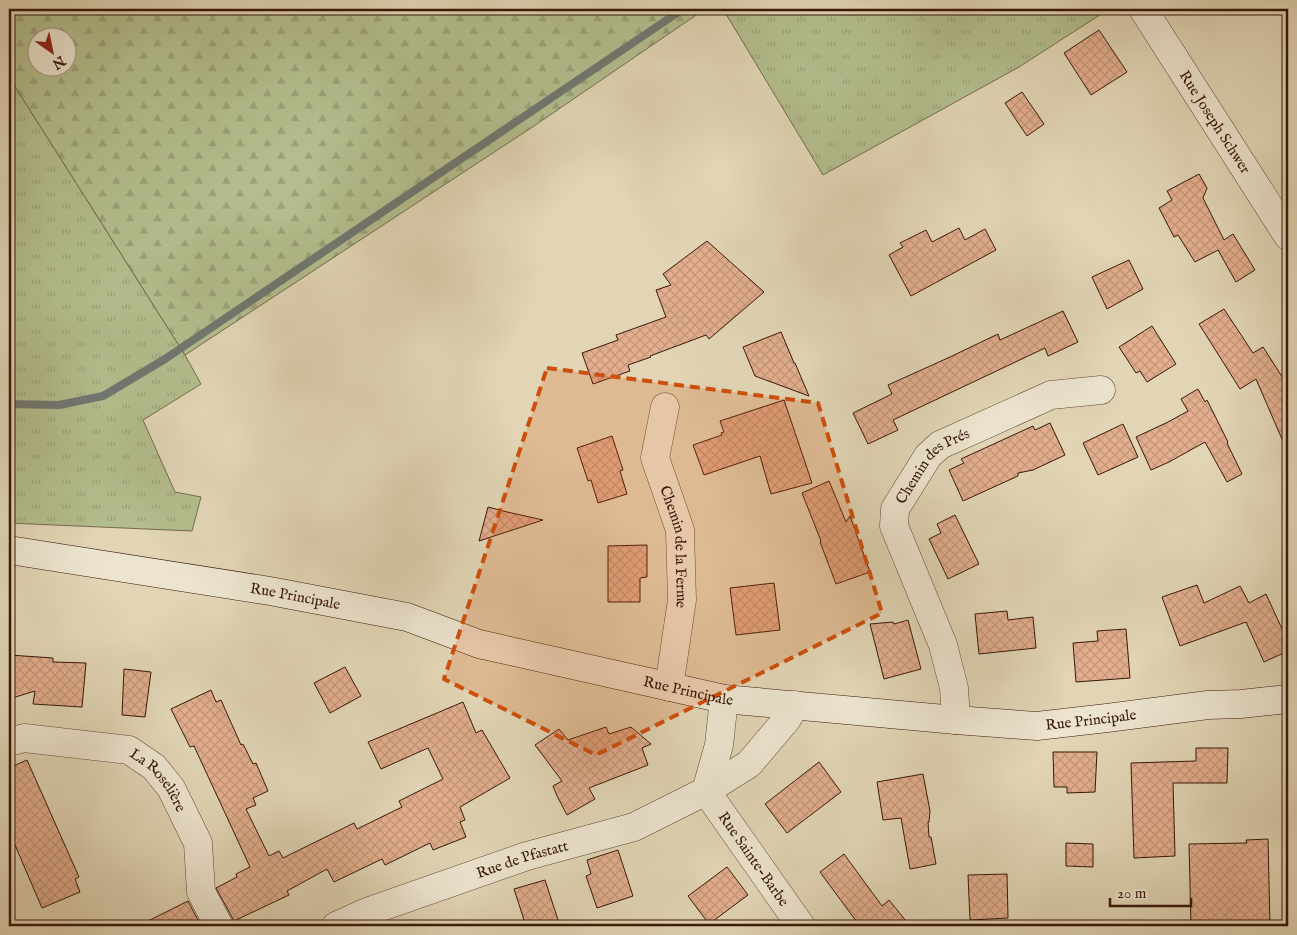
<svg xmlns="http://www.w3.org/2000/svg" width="1297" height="935" font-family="'IM FELL English',serif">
<defs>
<pattern id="grass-tufts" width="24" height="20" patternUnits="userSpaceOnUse" patternTransform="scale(1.25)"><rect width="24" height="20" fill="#b3bd8d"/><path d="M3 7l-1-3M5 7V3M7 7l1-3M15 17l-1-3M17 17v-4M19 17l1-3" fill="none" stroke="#9ba278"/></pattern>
<pattern id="forest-firs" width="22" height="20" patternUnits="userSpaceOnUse" patternTransform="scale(1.25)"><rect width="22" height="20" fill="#b3bd8d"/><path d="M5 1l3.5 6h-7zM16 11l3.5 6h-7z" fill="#9ba278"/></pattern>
<pattern id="building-cross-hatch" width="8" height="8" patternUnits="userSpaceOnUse" patternTransform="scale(1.25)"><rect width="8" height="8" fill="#e2ae8e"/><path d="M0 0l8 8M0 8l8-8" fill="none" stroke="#c39579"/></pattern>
</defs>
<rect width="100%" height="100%" fill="#e1d5b5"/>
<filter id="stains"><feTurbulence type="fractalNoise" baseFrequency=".004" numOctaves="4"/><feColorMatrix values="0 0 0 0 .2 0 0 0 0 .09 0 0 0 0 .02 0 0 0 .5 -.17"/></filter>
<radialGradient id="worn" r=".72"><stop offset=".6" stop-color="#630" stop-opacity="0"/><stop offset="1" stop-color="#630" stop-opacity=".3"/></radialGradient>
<path fill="url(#grass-tufts)" stroke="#766a4b" d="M 723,9 L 1109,9 L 1019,67 L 823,175 Z
M 9,77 L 185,355 L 201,384 L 143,420 L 175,492 L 201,497 L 192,531 L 9,523 Z"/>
<path fill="url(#forest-firs)" stroke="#766a4b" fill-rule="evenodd" d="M 9,9 L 705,9 L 534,126 L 185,355 L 9,77 ZM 38,38 L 68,38 L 68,68 L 38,68 Z"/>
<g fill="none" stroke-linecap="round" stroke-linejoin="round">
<path stroke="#717771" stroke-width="8" d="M 9,404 L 59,405 L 103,396 L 165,359 L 683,9"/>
</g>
<path fill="url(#building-cross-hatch)" stroke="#391709" d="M 1099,30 L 1127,72 L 1091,95 L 1064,53 Z
M 1022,92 L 1044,124 L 1027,136 L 1005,103 Z
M 1199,174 L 1207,188 L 1203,198 L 1224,240 L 1233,234 L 1255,270 L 1236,282 L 1218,250 L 1195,262 L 1178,235 L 1174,237 L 1159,208 L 1172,200 L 1167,191 Z
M 959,228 L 965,240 L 985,229 L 996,250 L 911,296 L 889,255 L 903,247 L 900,243 L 926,230 L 932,242 Z
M 707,241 L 764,292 L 709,339 L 706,335 L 650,356 L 651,357 L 628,365 L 630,371 L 593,384 L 582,353 L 618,340 L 616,335 L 666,317 L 656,290 L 671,285 L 663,274 Z
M 1129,260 L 1143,289 L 1107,309 L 1092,277 Z
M 1224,309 L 1253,353 L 1263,347 L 1288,386 L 1288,453 L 1256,379 L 1240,389 L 1199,324 Z
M 1063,311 L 1078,342 L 1048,356 L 1045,348 L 893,420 L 898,430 L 868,444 L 853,413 L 892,394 L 888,385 L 950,357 L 998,334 L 1000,340 Z
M 1152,326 L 1176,364 L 1147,382 L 1140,371 L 1136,373 L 1119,347 Z
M 781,332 L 794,363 L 795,363 L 809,396 L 755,376 L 743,347 Z
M 1198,389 L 1205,402 L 1207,400 L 1228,442 L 1227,443 L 1242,474 L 1227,482 L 1205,442 L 1169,462 L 1151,470 L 1136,437 L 1168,422 L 1188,411 L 1181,399 Z
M 784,400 L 812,483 L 771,494 L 760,456 L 704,475 L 693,445 L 722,435 L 721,433 L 724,432 L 720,421 Z
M 1050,423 L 1065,455 L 1033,470 L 1018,473 L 1018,476 L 963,501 L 949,470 L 964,463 L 961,459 L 1033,426 L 1035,430 Z
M 1123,424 L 1138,457 L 1098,475 L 1083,443 Z
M 612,436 L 623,470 L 620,471 L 627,494 L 598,503 L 591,480 L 588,481 L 577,448 Z
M 829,481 L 846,522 L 850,516 L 870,572 L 836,584 L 820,542 L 821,541 L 802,493 Z
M 488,507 L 503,511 L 543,520 L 479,541 Z
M 955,515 L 979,564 L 948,579 L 929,539 L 941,533 L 937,524 Z
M 647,545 L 647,577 L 640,578 L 640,602 L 608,602 L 608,546 Z
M 774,583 L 780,630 L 736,635 L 730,588 Z
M 1197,585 L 1204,603 L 1240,586 L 1249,603 L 1266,594 L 1288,642 L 1288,651 L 1264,662 L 1246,622 L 1180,646 L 1162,597 Z
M 1007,611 L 1008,620 L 1033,617 L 1036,648 L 979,654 L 975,614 Z
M 908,620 L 921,669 L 884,679 L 870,624 L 893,622 L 894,624 Z
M 1126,629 L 1130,678 L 1076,682 L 1073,643 L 1098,641 L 1097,631 Z
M 9,655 L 53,658 L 53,662 L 86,663 L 82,707 L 33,704 L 35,691 L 9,699 Z
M 345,667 L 361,696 L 330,713 L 314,683 Z
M 124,669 L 151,672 L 145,717 L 122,715 Z
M 211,690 L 216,702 L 221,700 L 241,745 L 243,744 L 253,764 L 256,763 L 268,791 L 253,798 L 256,805 L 246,809 L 269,856 L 279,851 L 283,858 L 354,823 L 357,829 L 402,807 L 399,801 L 443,779 L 428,748 L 381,769 L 368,742 L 463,702 L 476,733 L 482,730 L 510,778 L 460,807 L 465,820 L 460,822 L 466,837 L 433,850 L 430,843 L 385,865 L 382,859 L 334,882 L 327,869 L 287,891 L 289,895 L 234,921 L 216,888 L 237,877 L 236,874 L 250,867 L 194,746 L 190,747 L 171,709 Z
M 606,727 L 609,734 L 631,727 L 651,744 L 642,748 L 648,765 L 589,788 L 595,799 L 567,815 L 557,796 L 553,786 L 562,781 L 535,745 L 559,729 L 568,740 Z
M 1196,748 L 1228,748 L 1227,783 L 1173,783 L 1175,856 L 1134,858 L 1131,763 L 1196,761 Z
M 1053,752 L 1097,752 L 1095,792 L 1067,793 L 1067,787 L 1054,787 Z
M 27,760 L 79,877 L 75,879 L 80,892 L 42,908 L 9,831 L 9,768 Z
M 819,762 L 841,792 L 787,833 L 765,804 Z
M 923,774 L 930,811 L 929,822 L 928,822 L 929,837 L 931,837 L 936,864 L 910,869 L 901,818 L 883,820 L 877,782 Z
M 1268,839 L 1270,926 L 1191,926 L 1189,844 L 1247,843 L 1246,840 Z
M 1066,843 L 1093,844 L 1093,867 L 1066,866 Z
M 618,850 L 633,896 L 597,908 L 586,876 L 591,874 L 587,860 Z
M 844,854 L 882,906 L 889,900 L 910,926 L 857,926 L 859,925 L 820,872 Z
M 727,867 L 748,895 L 709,924 L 688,896 Z
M 1007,874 L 1008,918 L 970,920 L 968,875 Z
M 545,880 L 560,926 L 526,926 L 514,889 Z
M 188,901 L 201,926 L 138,926 Z"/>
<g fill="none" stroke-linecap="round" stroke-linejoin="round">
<defs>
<g id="minor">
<path id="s1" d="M 1143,9 L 1288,236"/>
<path id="s2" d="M 665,407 L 655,458 L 680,530 L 682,600 L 669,687"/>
<path d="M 724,699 L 719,745 L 706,791 L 749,764 L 787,719 L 795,705"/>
<path id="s3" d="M 956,720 L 954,688 L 943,645 L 894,526 L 895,509 L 928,456 L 940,445 L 1051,395 L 1101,390"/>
<path id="s4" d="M 9,742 L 24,738 L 129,750 L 154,767 L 171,788 L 198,843 L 201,892 L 219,926"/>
<path id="s5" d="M 336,926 L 367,912 L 527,856 L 634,827 L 706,791 L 801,926"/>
</g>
<g id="secondary">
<path id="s6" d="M 9,550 L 270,591 L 407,617 L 479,644 L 724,699 L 956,720 L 1037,726 L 1107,718 L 1208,705 L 1241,704 L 1288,699"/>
</g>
</defs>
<use href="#minor" stroke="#634634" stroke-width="29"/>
<use href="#secondary" stroke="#391709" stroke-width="29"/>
<use href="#minor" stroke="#ece4cf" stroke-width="28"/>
<use href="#secondary" stroke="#ece4cf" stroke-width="28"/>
</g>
<path fill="#ce4f0c" fill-opacity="0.2" stroke="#ce4f0c" stroke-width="4" stroke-dasharray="10 6" stroke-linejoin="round" d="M 547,368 L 818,403 L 882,613 L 596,755 L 444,679 Z"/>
<g text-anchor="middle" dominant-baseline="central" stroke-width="4" stroke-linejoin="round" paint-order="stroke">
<g font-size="15" fill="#391709" stroke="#ece4cf">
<text stroke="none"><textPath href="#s1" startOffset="134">Rue Joseph Schwer</textPath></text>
<text stroke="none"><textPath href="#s3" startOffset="281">Chemin des Prés</textPath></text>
<text stroke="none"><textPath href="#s2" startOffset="144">Chemin de la Ferme</textPath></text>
<text stroke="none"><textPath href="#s6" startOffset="290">Rue Principale</textPath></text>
<text stroke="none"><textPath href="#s6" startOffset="695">Rue Principale</textPath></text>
<text stroke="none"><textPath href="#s6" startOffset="1100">Rue Principale</textPath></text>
<text stroke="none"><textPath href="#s4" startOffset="164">La Roselière</textPath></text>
<text stroke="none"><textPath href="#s5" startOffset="478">Rue Sainte-Barbe</textPath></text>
<text stroke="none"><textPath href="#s5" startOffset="198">Rue de Pfastatt</textPath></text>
</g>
</g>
<rect width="1297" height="935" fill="none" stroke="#e1d5b5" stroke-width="30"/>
<rect x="10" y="10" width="1277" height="915" fill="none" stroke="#391709" stroke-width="2.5"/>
<rect x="15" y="15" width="1267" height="905" fill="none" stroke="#391709"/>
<g transform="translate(52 52) rotate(147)"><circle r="24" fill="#ece4cf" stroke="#a49280"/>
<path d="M0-4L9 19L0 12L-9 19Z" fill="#8f2418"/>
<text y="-8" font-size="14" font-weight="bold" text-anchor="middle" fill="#391709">N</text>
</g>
<path d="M1110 898v8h81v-8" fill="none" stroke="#391709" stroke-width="2.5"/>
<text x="1117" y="898" font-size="15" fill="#391709" stroke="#ece4cf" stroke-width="4" paint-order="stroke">20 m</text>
<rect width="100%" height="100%" filter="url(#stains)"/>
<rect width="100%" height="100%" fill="url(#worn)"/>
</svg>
